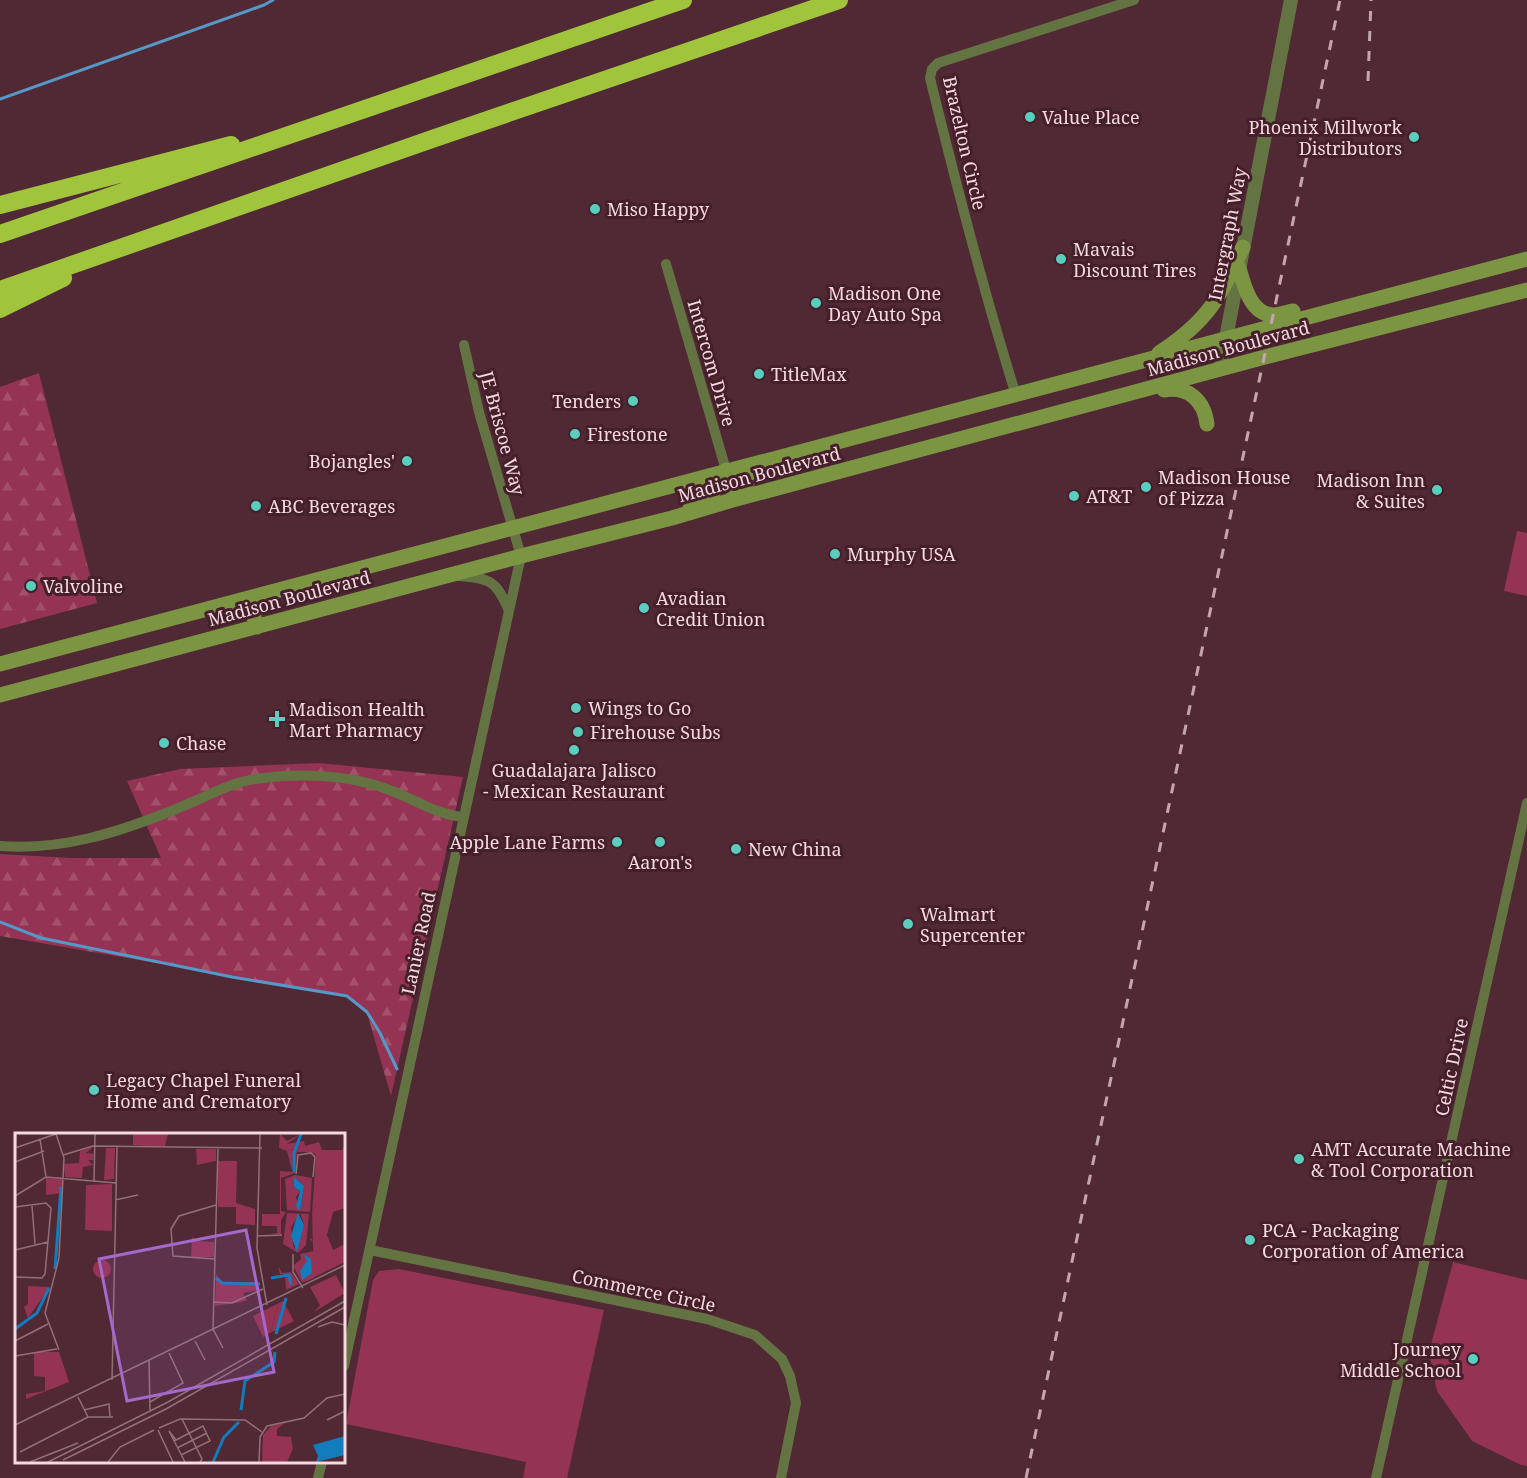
<svg xmlns="http://www.w3.org/2000/svg" width="1527" height="1478" font-family="'Noto Serif',serif">
<defs>
<pattern id="forest-firs" width="22" height="20" patternUnits="userSpaceOnUse" patternTransform="scale(1.5)"><rect width="22" height="20" fill="#943353"/><path d="M5 1l3.5 6h-7zM16 11l3.5 6h-7z" fill="#a4506b"/></pattern>
</defs>
<rect width="100%" height="100%" fill="#502934"/>
<path fill="#943353" d="M 1517,531 L 1527,533 L 1527,596 L 1504,591 Z
M 1453,1262 L 1527,1280 L 1527,1466 L 1521,1465 L 1472,1441 L 1437,1391 L 1429,1352 Z
M 399,1269 L 604,1310 L 567,1478 L 523,1478 L 526,1462 L 346,1424 L 373,1280 L 379,1271 Z"/>
<path fill="url(#forest-firs)" d="M 39,373 L 97,603 L 0,629 L 0,387 Z
M 319,763 L 463,777 L 391,1096 L 367,1013 L 347,996 L 0,936 L 0,854 L 71,858 L 161,858 L 127,781 L 180,769 Z"/>
<g fill="none" stroke-linecap="round" stroke-linejoin="round">
<path stroke="#5698c7" stroke-width="3" d="M 0,99 L 264,5 L 273,0
M 0,922 L 41,938 L 232,977 L 347,996 L 367,1012 L 380,1033 L 397,1069"/>
<path stroke="#647342" stroke-width="10" d="M 666,264 L 726,470
M 1016,395 C 983,290 956,184 930,78 L 932,69 L 938,63 L 1134,0
M 459,576 C 491,578 497,582 509,611
M 0,846 C 61,851 120,832 176,809 C 203,799 227,783 256,779 C 298,773 347,774 387,789 C 413,798 434,814 463,817
M 370,1250 L 707,1319 L 755,1335 L 782,1359 L 790,1376 L 796,1403 L 781,1478
M 344,1366 L 521,556 L 479,412 L 464,345
M 318,1478 L 322,1462
M 1376,1478 L 1527,803"/>
<path stroke="#647342" stroke-width="14" d="M 1220,369 L 1291,0"/>
<path stroke="#7c9543" stroke-width="15" d="M 1239,268 C 1244,286 1251,315 1274,315 C 1280,315 1287,312 1293,311
M 1159,353 C 1208,321 1219,299 1243,247
M 1164,390 C 1188,386 1204,400 1207,424
M 730,501 L 752,476 L 776,464
M 690,508 L 714,491 L 726,470
M 248,598 L 257,627
M 0,664 L 1527,259
M 0,695 L 521,556 L 672,518 L 729,501 L 1265,357 L 1527,290"/>
<path stroke="#a0c53c" stroke-width="18" d="M 0,205 L 231,145
M 0,234 L 683,0
M 0,290 L 435,138 L 839,0
M 0,309 L 63,278"/>
<path stroke="#c4a6ae" stroke-width="3" stroke-dasharray="10 10" stroke-linecap="butt" d="M 1368,81 L 1371,0
M 1026,1478 L 1340,0"/>
</g>
<g fill="#59cebe" stroke="#451f2a" stroke-width="2">
<circle cx="1030" cy="117" r="6"/>
<circle cx="1414" cy="137" r="6"/>
<circle cx="595" cy="209" r="6"/>
<circle cx="1061" cy="259" r="6"/>
<circle cx="816" cy="303" r="6"/>
<circle cx="759" cy="374" r="6"/>
<circle cx="633" cy="401" r="6"/>
<circle cx="575" cy="434" r="6"/>
<circle cx="407" cy="461" r="6"/>
<circle cx="1146" cy="487" r="6"/>
<circle cx="1437" cy="490" r="6"/>
<circle cx="1074" cy="496" r="6"/>
<circle cx="256" cy="506" r="6"/>
<circle cx="835" cy="554" r="6"/>
<circle cx="31" cy="586" r="6"/>
<circle cx="644" cy="608" r="6"/>
<circle cx="576" cy="708" r="6"/>
<path d="M274 710h6v6h6v6h-6v6h-6v-6h-6v-6h6z"/>
<circle cx="578" cy="732" r="6"/>
<circle cx="164" cy="743" r="6"/>
<circle cx="574" cy="750" r="6"/>
<circle cx="617" cy="842" r="6"/>
<circle cx="660" cy="842" r="6"/>
<circle cx="736" cy="849" r="6"/>
<circle cx="908" cy="924" r="6"/>
<circle cx="94" cy="1090" r="6"/>
<circle cx="1299" cy="1159" r="6"/>
<circle cx="1250" cy="1240" r="6"/>
<circle cx="1473" cy="1359" r="6"/>
</g>
<g text-anchor="middle" dominant-baseline="central" stroke-width="6" stroke-linejoin="round" paint-order="stroke">
<g font-size="18" fill="#f4dae0" stroke="#451f2a" text-anchor="start">
<text x="1042" y="117">Value Place</text>
<text x="1402" y="127" text-anchor="end">Phoenix Millwork<tspan x="1402" dy="21">Distributors</tspan></text>
<text x="607" y="209">Miso Happy</text>
<text x="1073" y="249">Mavais<tspan x="1073" dy="21">Discount Tires</tspan></text>
<text x="828" y="293">Madison One<tspan x="828" dy="21">Day Auto Spa</tspan></text>
<text x="771" y="374">TitleMax</text>
<text x="621" y="401" text-anchor="end">Tenders</text>
<text x="587" y="434">Firestone</text>
<text x="395" y="461" text-anchor="end">Bojangles'</text>
<text x="1158" y="477">Madison House<tspan x="1158" dy="21">of Pizza</tspan></text>
<text x="1425" y="480" text-anchor="end">Madison Inn<tspan x="1425" dy="21">&amp; Suites</tspan></text>
<text x="1086" y="496">AT&amp;T</text>
<text x="268" y="506">ABC Beverages</text>
<text x="847" y="554">Murphy USA</text>
<text x="43" y="586">Valvoline</text>
<text x="656" y="598">Avadian<tspan x="656" dy="21">Credit Union</tspan></text>
<text x="588" y="708">Wings to Go</text>
<text x="289" y="709">Madison Health<tspan x="289" dy="21">Mart Pharmacy</tspan></text>
<text x="590" y="732">Firehouse Subs</text>
<text x="176" y="743">Chase</text>
<text x="574" y="770" text-anchor="middle">Guadalajara Jalisco<tspan x="574" dy="21">- Mexican Restaurant</tspan></text>
<text x="605" y="842" text-anchor="end">Apple Lane Farms</text>
<text x="748" y="849">New China</text>
<text x="660" y="862" text-anchor="middle">Aaron's</text>
<text x="920" y="914">Walmart<tspan x="920" dy="21">Supercenter</tspan></text>
<text x="106" y="1080">Legacy Chapel Funeral<tspan x="106" dy="21">Home and Crematory</tspan></text>
<text x="1311" y="1149">AMT Accurate Machine<tspan x="1311" dy="21">&amp; Tool Corporation</tspan></text>
<text x="1262" y="1230">PCA - Packaging<tspan x="1262" dy="21">Corporation of America</tspan></text>
<text x="1461" y="1349" text-anchor="end">Journey<tspan x="1461" dy="21">Middle School</tspan></text>
</g>
<g font-size="18" fill="#f4dae0" stroke="#451f2a">
<text transform="translate(965 143) rotate(77)">Brazelton Circle</text>
<text transform="translate(1227 234) rotate(-79)">Intergraph Way</text>
<text transform="translate(1228 348) rotate(-15)">Madison Boulevard</text>
<text transform="translate(712 363) rotate(74)">Intercom Drive</text>
<text transform="translate(503 433) rotate(75)">JE Briscoe Way</text>
<text transform="translate(759 474) rotate(-15)">Madison Boulevard</text>
<text transform="translate(289 598) rotate(-15)">Madison Boulevard</text>
<text transform="translate(418 943) rotate(-78)">Lanier Road</text>
<text transform="translate(1451 1067) rotate(-78)">Celtic Drive</text>
<text transform="translate(644 1290) rotate(12)">Commerce Circle</text>
</g>
</g>
<g transform="translate(15 1133)">
<rect width="330" height="330" fill="#502934"/>
<path d="M 118,1 L 153,1 L 150,13 L 131,13 L 118,12 ZM 265,1 L 272,8 L 286,1 L 272,11 L 289,8 L 290,13 L 272,18 L 264,15 ZM 283,18 L 296,18 L 301,20 L 302,23 L 301,72 L 297,81 L 301,23 L 298,19 L 282,19 L 280,40 L 266,45 L 266,78 L 271,79 L 266,87 L 266,101 L 255,101 L 262,100 L 262,93 L 247,93 L 247,81 L 265,81 L 265,38 L 279,39 L 279,23 ZM 203,28 L 222,28 L 221,70 L 240,76 L 240,92 L 221,91 L 221,74 L 203,74 ZM 280,42 L 297,45 L 295,79 L 272,77 L 270,46 ZM 278,43 L 289,53 L 285,78 L 281,64 L 285,58 L 279,54 ZM 97,51 L 97,98 L 70,97 L 71,52 ZM 272,80 L 294,81 L 291,112 L 283,120 L 268,111 ZM 285,80 L 289,92 L 279,116 L 276,95 ZM 299,96 L 296,105 L 299,110 L 299,145 L 287,150 L 278,133 L 286,126 L 285,121 L 299,118 L 299,109 L 295,107 ZM 177,104 L 181,108 L 199,109 L 199,124 L 176,124 ZM78 136a9 9 0 1 1 18 0a9 9 0 1 1-18 0ZM 13,153 L 35,154 L 13,185 L 9,174 L 13,171 ZM 268,168 L 279,188 L 255,200 L 264,170 ZM 270,290 L 262,296 L 262,303 L 276,304 L 278,316 L 272,329 L 247,329 L 248,302 L 256,293 Z" fill="#943353" fill-rule="evenodd"/>
<path d="M 304,9 L 307,17 L 327,17 L 330,12 L 330,75 L 318,79 L 312,102 L 318,117 L 330,111 L 330,129 L 299,144 L 297,80 L 301,72 L 301,21 L 283,18 L 278,23 L 277,38 L 272,18 ZM 78,14 L 71,20 L 79,21 L 78,27 L 73,27 L 78,32 L 68,34 L 67,45 L 50,44 L 49,31 L 64,30 L 65,18 ZM 91,15 L 100,15 L 99,46 L 89,47 ZM 181,16 L 201,16 L 201,28 L 182,32 ZM 263,133 L 267,140 L 276,139 L 284,151 L 271,157 L 270,141 L 265,141 ZM 201,141 L 207,150 L 243,149 L 245,157 L 228,160 L 232,167 L 227,169 L 200,173 ZM 321,142 L 330,160 L 299,179 L 305,172 L 295,154 ZM 264,170 L 255,200 L 248,204 L 238,183 ZM 19,219 L 44,219 L 54,249 L 11,266 L 11,261 L 30,258 L 30,244 L 19,243 Z" fill="#943353"/>
<path d="M 31,45 L 48,46 L 47,60 L 31,62 Z" fill="#943353"/>
<path d="M 278,43 L 289,53 L 285,78 L 281,73 L 285,58 L 279,54 ZM 283,80 L 289,92 L 282,119 L 276,103 ZM 288,121 L 296,126 L 297,140 L 287,147 L 285,138 L 292,128 ZM 330,303 L 330,322 L 301,329 L 303,323 L 298,312 Z" fill="#127cbc"/>
<path fill="none" stroke="#127cbc" stroke-width="3" d="M 279,39 L 279,20 L 286,1M 40,136 L 46,54M 201,145 L 207,150 L 245,151M 256,145 L 274,142 L 276,152M 0,196 L 22,180 L 34,155M 261,201 L 271,165M 226,277 L 230,248 L 259,229 L 260,219M 198,329 L 209,304 L 224,289"/>
<path fill="none" stroke="#927079" stroke-width="1.5" d="M 41,1 L 49,25 L 44,125 L 30,180 L 44,217M 245,1 L 242,115 L 252,172M 25,6 L 31,44M 0,15 L 41,1M 203,15 L 198,196 L 208,215M 48,22 L 78,13 L 247,15M 0,28 L 1,1M 0,29 L 29,18M 281,41 L 283,22 L 296,20 L 300,24 L 298,44M 79,48 L 80,1M 0,63 L 31,44 L 101,50M 100,67 L 123,62M 17,73 L 20,111M 0,74 L 31,70 L 36,75 L 30,141 L 27,145 L 0,144M 242,103 L 267,102M 0,117 L 33,109M 278,121 L 278,139 L 288,155M 200,126 L 158,123 L 156,96 L 164,83 L 201,72M 199,169 L 217,170 L 248,156M 303,194 L 317,189 L 330,192M 0,208 L 33,191M 180,208 L 190,227M 0,223 L 42,216M 134,227 L 135,277M 97,247 L 102,14M 63,264 L 73,284M 135,269 L 168,250 L 154,220M 69,277 L 94,271 L 95,284M 167,286 L 187,326 L 185,329M 312,287 L 330,278M 0,292 L 330,132M 144,295 L 165,286 L 230,287 L 247,299M 143,297 L 158,329M 161,307 L 154,298 L 170,329M 159,308 L 188,293 L 195,308 L 166,322M 162,315 L 192,300M 5,319 L 73,284 L 98,284M 48,327 L 151,276 L 330,174M 15,329 L 63,310M 33,329 L 153,269 L 330,168M 93,329 L 105,314 L 139,297M 244,329 L 245,304 L 252,293 L 289,285 L 312,265 L 330,261"/>
<path fill="#a569cb" fill-opacity="0.15" stroke="#a569cb" stroke-width="3" d="M 231,97 L 259,239 L 112,268 L 84,126 Z"/>
<rect width="330" height="330" fill="none" stroke="#f4dae0" stroke-width="3"/>
</g>
</svg>
